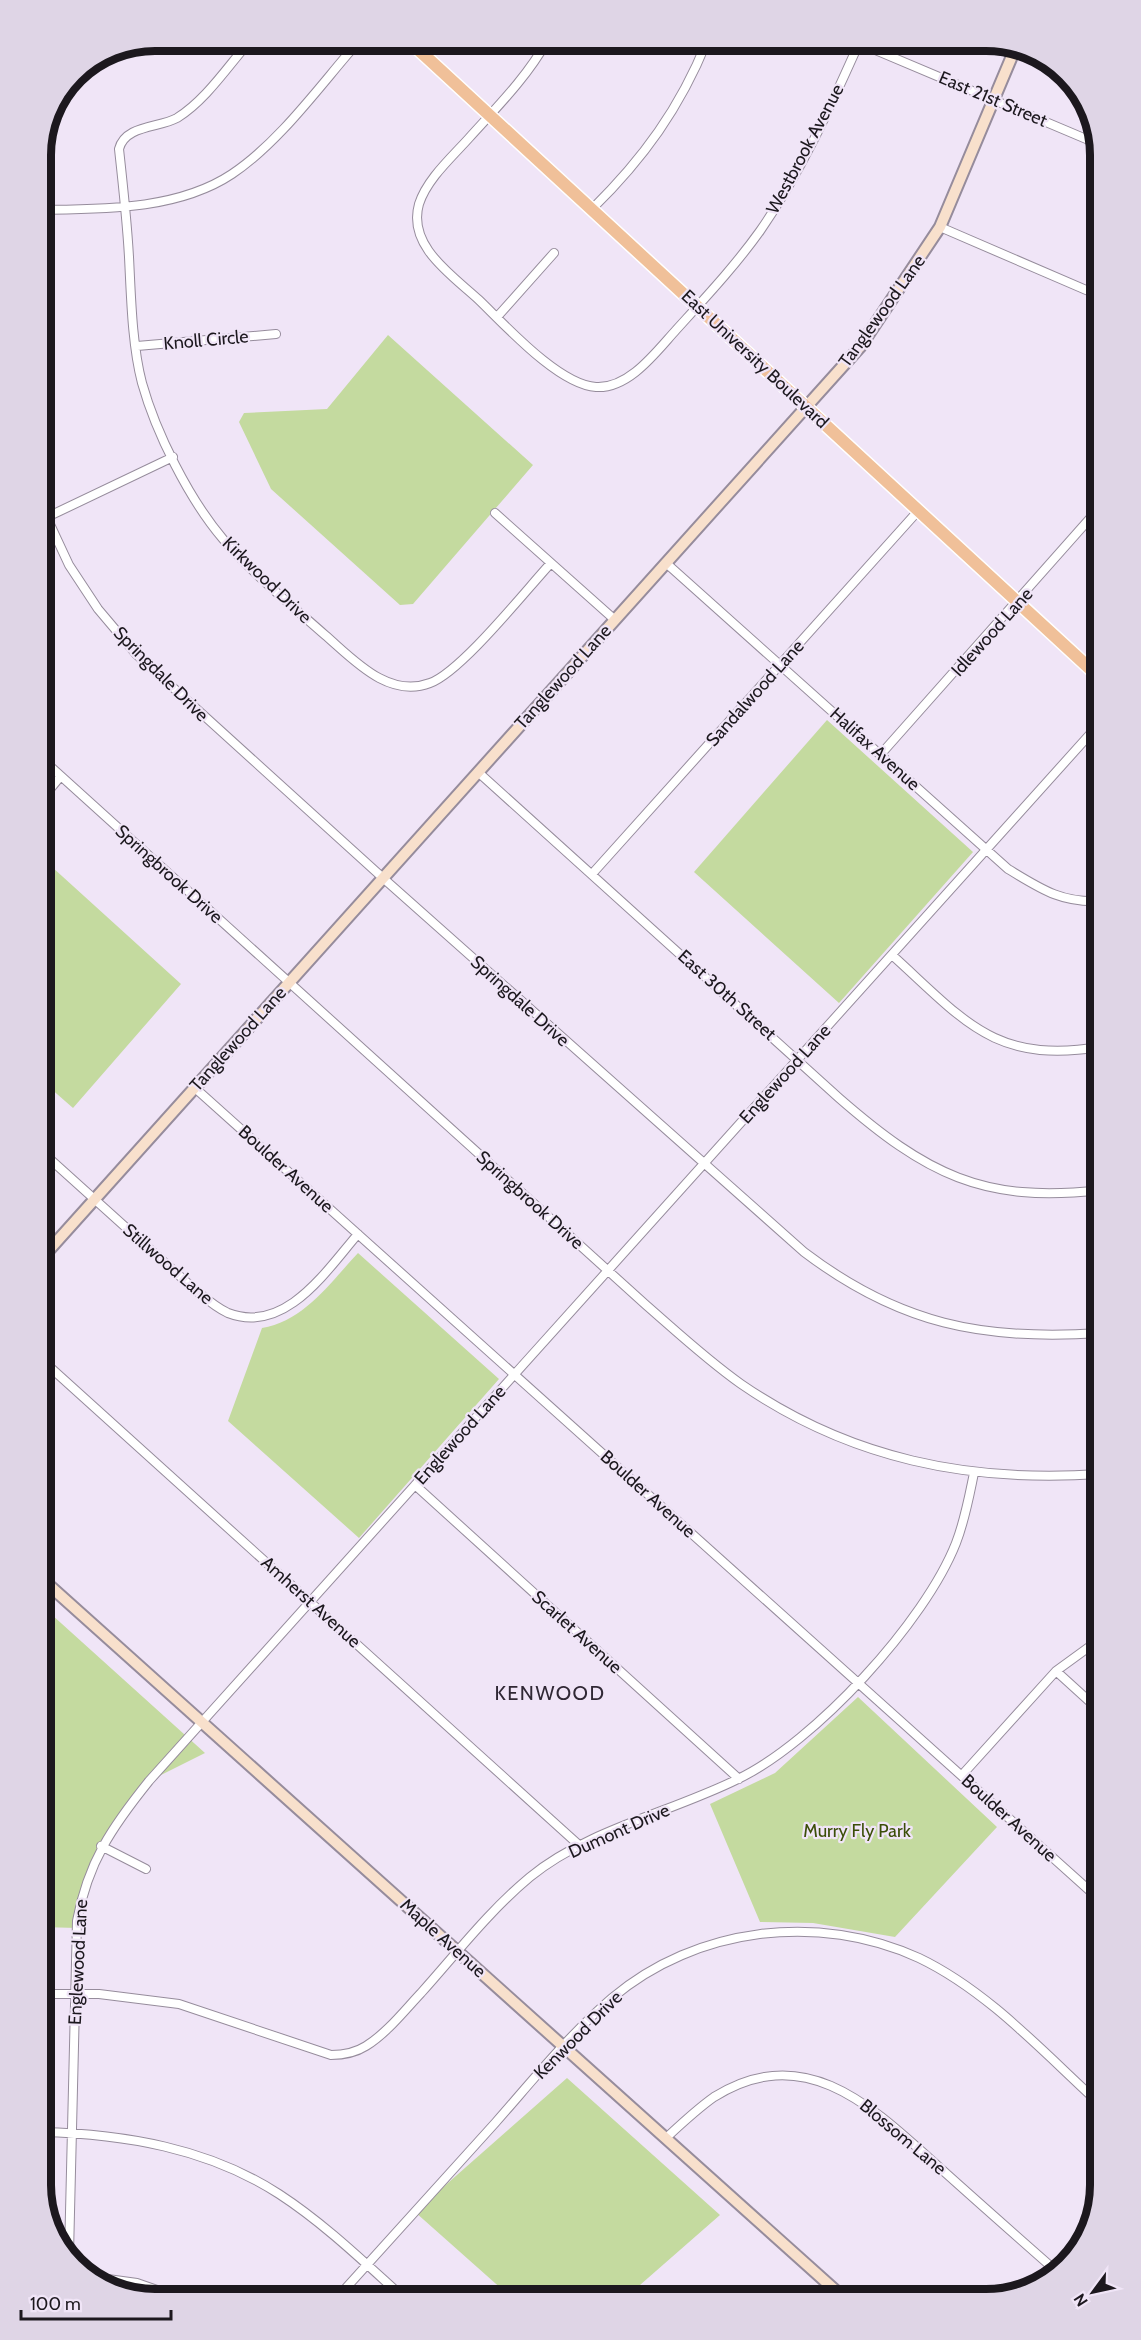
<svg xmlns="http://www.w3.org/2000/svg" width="1141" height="2340" font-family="Cabin,sans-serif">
<rect width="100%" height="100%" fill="#f0e5f7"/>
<path fill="#c4da9f" d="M 388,335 L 533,465 L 413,604 L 400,605 L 271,489 L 239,422 L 244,413 L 327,409 Z
M 827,720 L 973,852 L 839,1003 L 694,872 Z
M 41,857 L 181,984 L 73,1108 L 41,1080 Z
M 358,1253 L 499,1379 L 359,1538 L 228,1421 L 262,1328 C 304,1321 330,1283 358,1253 Z
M 41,1605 L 205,1753 L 149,1781 L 101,1846 L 77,1928 L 41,1927 Z
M 858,1697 L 997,1827 L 895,1937 L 813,1923 L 760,1922 L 710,1804 L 775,1773 Z
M 567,2078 L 720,2215 L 624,2299 L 513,2299 L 415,2212 Z"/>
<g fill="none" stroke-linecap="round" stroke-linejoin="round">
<defs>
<path id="street" d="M 250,41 C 228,66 206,100 177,118 C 159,128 125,125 119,149 C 123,185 127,221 129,257 C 131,296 132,345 142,383 C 156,433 189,499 223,539 C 253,574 290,604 325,635 C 353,659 388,699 430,683 C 461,672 526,590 551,563
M 547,41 C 527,77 497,107 469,138 C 452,157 427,179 419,204 C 407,246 452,275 479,300 C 505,325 559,385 596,387 C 629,389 656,352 676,330 C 705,298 735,266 760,231 C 801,172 830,108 859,43
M 854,41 L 1098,144
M 592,209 C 643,159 680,108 707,41
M 41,210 C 103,209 178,210 232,174 C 280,142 321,84 359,41
M 940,227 L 1100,296
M 497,317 L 554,253
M 137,346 L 276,334
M 41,505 L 69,565 L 98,609 L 136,654 L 383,878 L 804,1252 C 899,1324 983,1341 1100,1333
M 495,513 L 615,620
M 41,520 L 173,457
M 666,563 L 1008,869 C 1041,889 1061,903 1100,901
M 881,754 L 1100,507
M 41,758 L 646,1305 C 677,1332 707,1360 741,1384 C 850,1459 969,1483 1100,1474
M 478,772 L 839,1098 C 925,1173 983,1204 1100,1190
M 41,800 L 60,777
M 592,874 L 918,511
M 892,955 C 965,1021 994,1064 1100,1047
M 195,1088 L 1100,1900
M 41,1151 L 193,1288 C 204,1297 215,1307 228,1313 C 285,1335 326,1271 358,1234
M 41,1359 L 580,1846
M 415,1485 L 739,1779
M 1056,1671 L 1100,1711
M 962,1775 L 1056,1671 L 1100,1639
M 101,1846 L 146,1869
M 41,1994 L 99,1994 L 179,2004 L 331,2055 C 344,2055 355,2053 366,2046 C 387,2033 404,2011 421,1993 C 456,1954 489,1911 530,1877 C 587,1830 672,1812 738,1779 C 815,1742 925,1622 956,1543 C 965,1520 969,1497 974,1473
M 41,2132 C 124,2134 208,2148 279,2194 C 325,2224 365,2263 405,2299
M 666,2138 C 681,2124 697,2109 714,2097 C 801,2042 867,2102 929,2158 C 971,2196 1013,2233 1055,2270
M 69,2254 L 77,1921 C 88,1862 112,1827 149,1781 L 1100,723
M 86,2276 L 137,2283 L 183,2299
M 336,2299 C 389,2240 442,2181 496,2122 C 533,2080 569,2035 612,1998 C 696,1927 819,1912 919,1958 C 988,1991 1044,2053 1100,2104"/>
<path id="secondary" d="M 41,1259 L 860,347 L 940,227 L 1015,49
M 41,1578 L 845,2299"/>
<path id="primary" d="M 409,41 L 1100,678"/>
</defs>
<use href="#street" stroke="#968c9c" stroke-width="10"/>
<use href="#secondary" stroke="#968c9c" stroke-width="14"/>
<use href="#primary" stroke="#fff" stroke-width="15"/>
<use href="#street" stroke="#fff" stroke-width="8"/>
<use href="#secondary" stroke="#f8e0cc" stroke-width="10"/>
<use href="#primary" stroke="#f0c099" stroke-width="12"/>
</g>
<g text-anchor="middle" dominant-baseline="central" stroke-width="4.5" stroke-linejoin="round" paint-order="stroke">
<g font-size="18" fill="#1c181e" stroke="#f0e5f7">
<text transform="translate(993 99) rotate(23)">East 21st Street</text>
<text transform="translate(805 149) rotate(-62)">Westbrook Avenue</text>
<text transform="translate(882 311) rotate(-54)">Tanglewood Lane</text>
<text transform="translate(206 340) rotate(-5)">Knoll Circle</text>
<text transform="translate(755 359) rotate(43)">East University Boulevard</text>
<text transform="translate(267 580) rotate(44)">Kirkwood Drive</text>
<text transform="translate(992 632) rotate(-48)">Idlewood Lane</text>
<text transform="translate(161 674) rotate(45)">Springdale Drive</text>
<text transform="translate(563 677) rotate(-48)">Tanglewood Lane</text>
<text transform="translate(755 693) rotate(-48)">Sandalwood Lane</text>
<text transform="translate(875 749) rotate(42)">Halifax Avenue</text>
<text transform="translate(169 874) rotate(42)">Springbrook Drive</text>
<text transform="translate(727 995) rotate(42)">East 30th Street</text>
<text transform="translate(520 1001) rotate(42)">Springdale Drive</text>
<text transform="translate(238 1039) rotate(-48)">Tanglewood Lane</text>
<text transform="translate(785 1074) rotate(-48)">Englewood Lane</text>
<text transform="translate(286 1169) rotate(42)">Boulder Avenue</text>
<text transform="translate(530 1200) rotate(42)">Springbrook Drive</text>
<text transform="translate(168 1264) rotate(41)">Stillwood Lane</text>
<text transform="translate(460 1435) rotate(-48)">Englewood Lane</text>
<text transform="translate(648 1494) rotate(42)">Boulder Avenue</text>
<text transform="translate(311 1602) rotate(42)">Amherst Avenue</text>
<text transform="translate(577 1632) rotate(42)">Scarlet Avenue</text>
<text transform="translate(1009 1818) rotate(42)">Boulder Avenue</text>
<text transform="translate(619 1831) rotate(-24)">Dumont Drive</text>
<text transform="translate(443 1938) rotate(42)">Maple Avenue</text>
<text transform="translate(78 1962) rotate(-87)">Englewood Lane</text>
<text transform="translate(578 2035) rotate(-45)">Kenwood Drive</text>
<text transform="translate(903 2137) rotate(40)">Blossom Lane</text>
</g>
<g font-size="18" fill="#3b4e08" stroke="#f0e5f7">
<text x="857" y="1831">Murry Fly Park</text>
</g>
<g font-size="20" letter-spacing="1.5" fill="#302835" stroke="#f0e5f7">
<text x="550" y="1693">KENWOOD</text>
</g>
</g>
<path d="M0 0H1141V2340H0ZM155 51H986A104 104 0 0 1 1090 155V2185A104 104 0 0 1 986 2289H155A104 104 0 0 1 51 2185V155A104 104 0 0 1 155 51Z" fill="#dfd5e6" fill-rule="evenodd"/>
<path fill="none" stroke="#1c181e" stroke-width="8" d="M155 51H986A104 104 0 0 1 1090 155V2185A104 104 0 0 1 986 2289H155A104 104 0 0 1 51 2185V155A104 104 0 0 1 155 51Z"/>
<g transform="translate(1093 2292) rotate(237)" stroke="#f0e5f7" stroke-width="4.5" paint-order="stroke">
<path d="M0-4.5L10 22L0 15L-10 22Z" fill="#1c181e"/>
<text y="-9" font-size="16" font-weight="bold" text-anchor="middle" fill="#1c181e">N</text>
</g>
<path d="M21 2310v9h150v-9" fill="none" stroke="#1c181e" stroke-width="3"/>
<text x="30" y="2310" font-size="18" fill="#1c181e" stroke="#f0e5f7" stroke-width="4.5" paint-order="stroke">100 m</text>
</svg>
